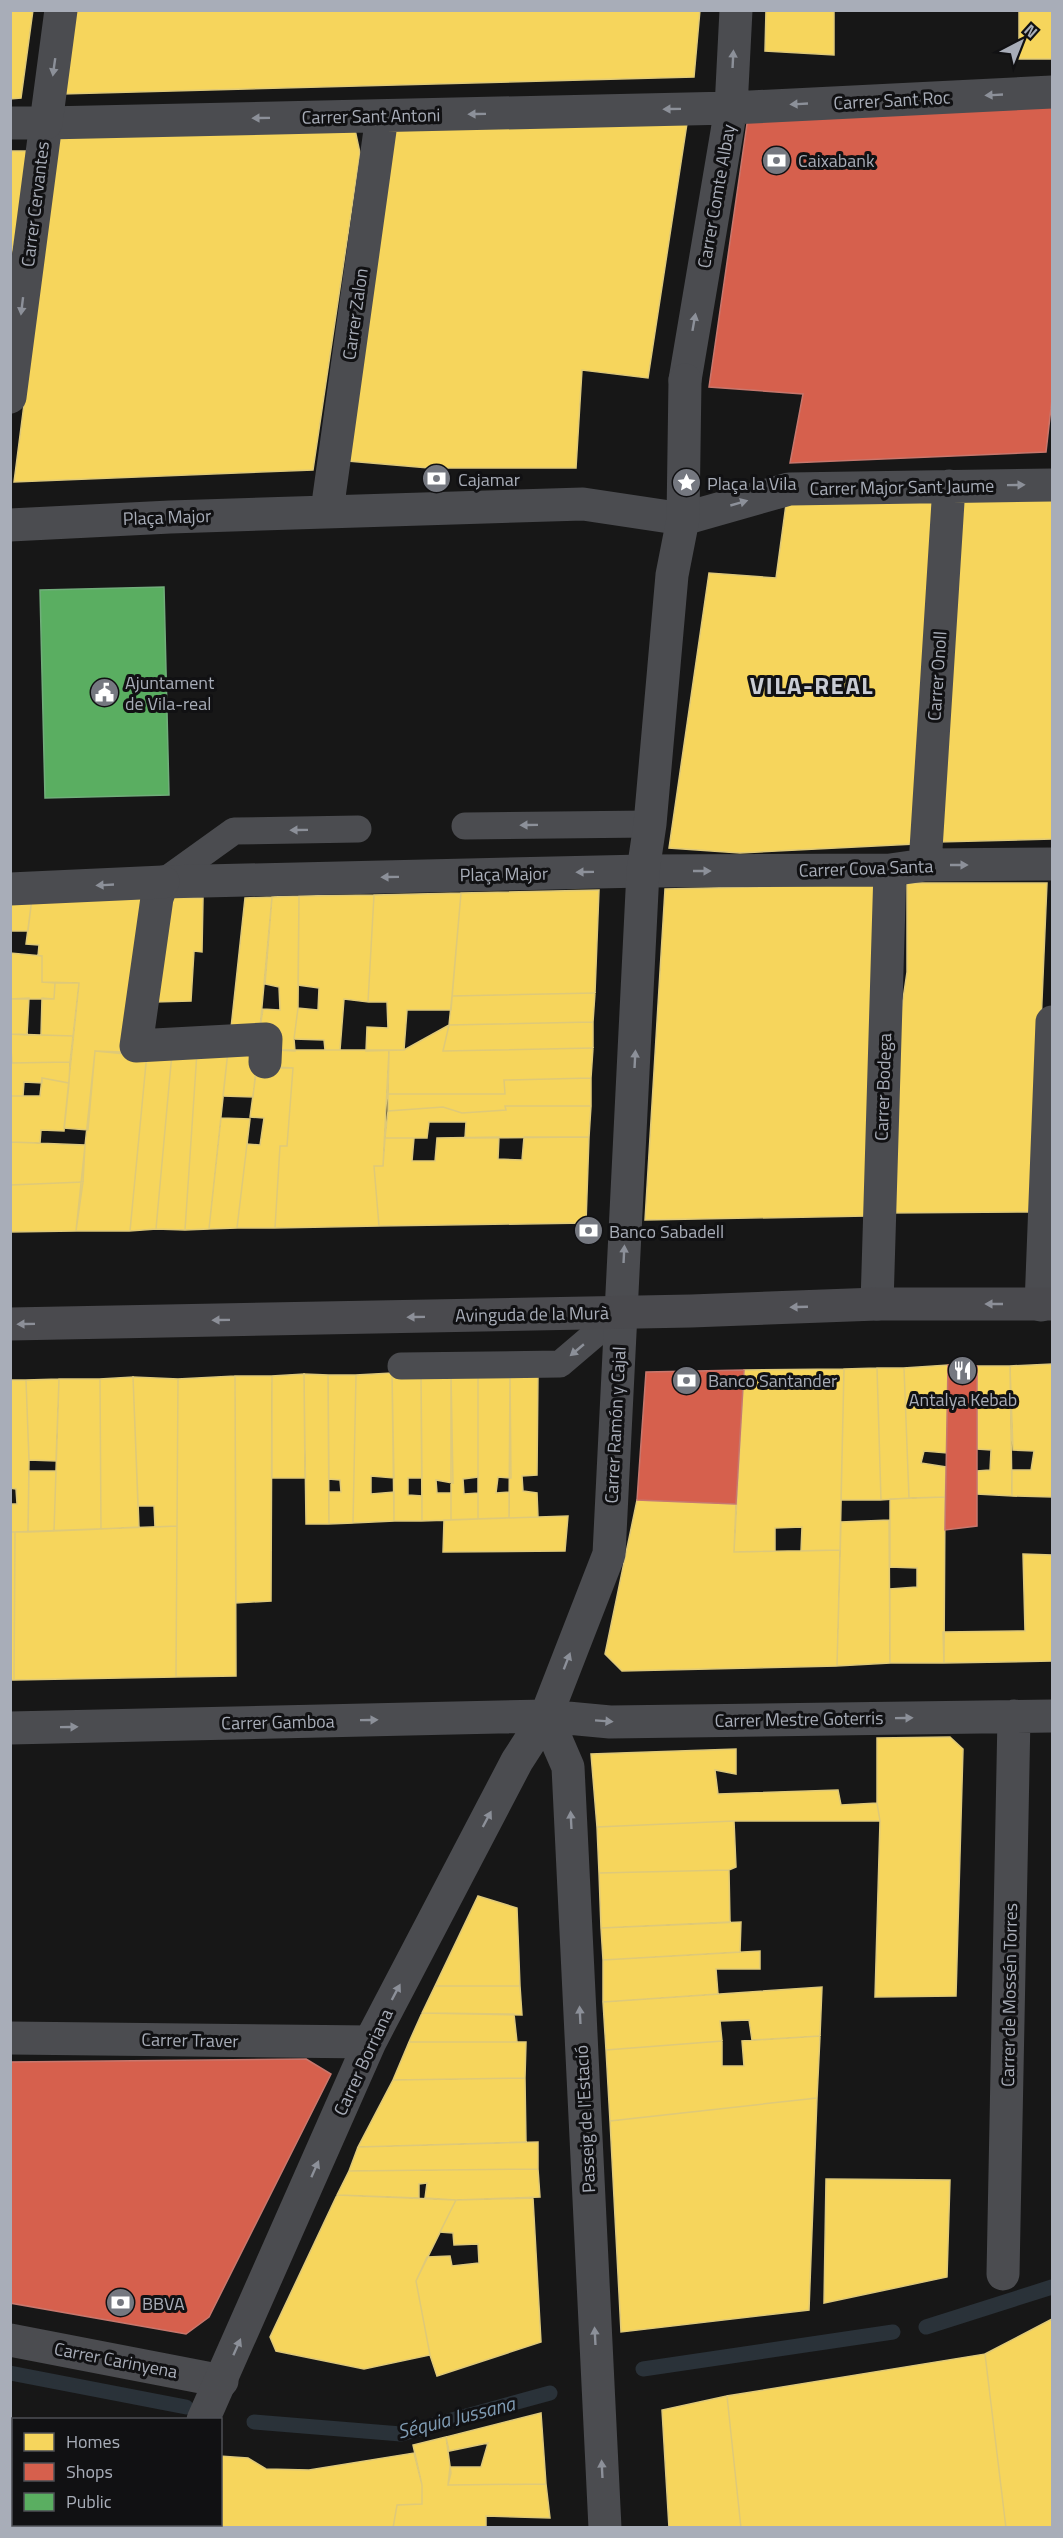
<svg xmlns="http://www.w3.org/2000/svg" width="1063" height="2538" font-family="'Titillium Web',sans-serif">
<rect width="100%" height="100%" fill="#171717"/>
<path fill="#f6d55c" stroke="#dfc978" stroke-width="1.5" d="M 10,10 L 33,10 L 21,98 L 10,99 Z
M 72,10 L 700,10 L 694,77 L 62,94 Z
M 766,10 L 834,10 L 834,55 L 765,51 Z
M 1019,10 L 1052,10 L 1052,59 L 1019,59 Z
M 688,117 L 648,378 L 582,370 L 576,468 L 429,468 L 348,461 L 388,123 Z
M 354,125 L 360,153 L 313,470 L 14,482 L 59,133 Z
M 10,151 L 31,151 L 10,262 Z
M 1052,492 L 1052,839 L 938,842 L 956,495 Z
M 936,496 L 915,844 L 740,853 L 669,848 L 709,573 L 776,578 L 787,497 Z
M 907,883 L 1047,883 L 1033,1212 L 885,1213 L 893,1067 L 907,972 Z
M 882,884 L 867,1216 L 645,1220 L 665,889 Z
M 599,890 L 595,993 L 452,996 L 461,893 Z
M 144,893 L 125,1054 L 95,1051 L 88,1130 L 64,1128 L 79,983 L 42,982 L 42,956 L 38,956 L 39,945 L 26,944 L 32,898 Z
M 461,893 L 451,1010 L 407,1010 L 404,1050 L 366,1051 L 367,1027 L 388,1028 L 387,1002 L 368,1002 L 374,895 Z
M 374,895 L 368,1002 L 344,999 L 340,1050 L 325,1050 L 324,1040 L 294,1039 L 298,1008 L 318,1010 L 319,988 L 298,985 L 299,896 Z
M 299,896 L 298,1008 L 294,1039 L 295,1051 L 275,1050 L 260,1028 L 263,1009 L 280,1010 L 279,987 L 265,984 L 272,897 Z
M 163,897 L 203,898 L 202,952 L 194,951 L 191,1001 L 154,1002 Z
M 272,897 L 260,1028 L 231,1028 L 245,898 Z
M 32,898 L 28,931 L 10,931 L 10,899 Z
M 10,953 L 42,956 L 42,982 L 55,983 L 54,999 L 10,999 Z
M 55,983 L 79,983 L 73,1036 L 41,1035 L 42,998 L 54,999 Z
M 595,993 L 593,1022 L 449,1025 L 452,996 Z
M 29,998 L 27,1035 L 10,1034 L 10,999 Z
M 593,1022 L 593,1048 L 443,1051 L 449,1025 Z
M 449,1025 L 443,1051 L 593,1048 L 591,1078 L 504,1080 L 505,1094 L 388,1094 L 389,1050 L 404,1050 Z
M 10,1034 L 73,1036 L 70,1062 L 12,1063 Z
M 258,1050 L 253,1097 L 223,1096 L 228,1051 Z
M 275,1050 L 389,1050 L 383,1166 L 374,1166 L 379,1226 L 275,1228 L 280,1146 L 287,1146 L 293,1068 L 272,1068 Z
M 95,1051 L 147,1053 L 130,1231 L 76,1231 Z
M 228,1051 L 209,1229 L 185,1230 L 197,1052 Z
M 197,1052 L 185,1230 L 156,1229 L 172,1053 Z
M 147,1053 L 172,1053 L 156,1229 L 130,1231 Z
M 70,1062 L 69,1083 L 42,1078 L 42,1083 L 24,1082 L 23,1096 L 10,1096 L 10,1063 Z
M 257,1066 L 293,1068 L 287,1146 L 280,1146 L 275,1228 L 237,1228 L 247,1144 L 260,1145 L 264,1118 L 250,1117 Z
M 42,1078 L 69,1083 L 64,1131 L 41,1130 L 40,1143 L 10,1142 L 10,1096 L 40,1096 Z
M 591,1078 L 591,1106 L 505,1106 L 506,1110 L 462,1113 L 443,1107 L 388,1111 L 388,1094 L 505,1094 L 504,1080 Z
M 505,1106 L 591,1106 L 589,1137 L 465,1138 L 466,1122 L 429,1122 L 427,1138 L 385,1138 L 388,1111 L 443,1107 L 462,1113 L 506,1110 Z
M 221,1118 L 250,1119 L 237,1228 L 209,1229 Z
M 499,1137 L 498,1159 L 522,1160 L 524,1137 L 589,1137 L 586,1223 L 379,1226 L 374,1166 L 383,1166 L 385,1138 L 414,1138 L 412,1161 L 435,1161 L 437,1138 Z
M 10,1142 L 85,1145 L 83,1182 L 10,1185 Z
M 83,1182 L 76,1231 L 10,1232 L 10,1185 Z
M 1052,1364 L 1052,1497 L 1012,1496 L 1012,1470 L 1031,1470 L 1034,1451 L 1013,1450 L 1010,1366 Z
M 948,1365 L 947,1453 L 924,1451 L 921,1463 L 946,1467 L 945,1497 L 909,1498 L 904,1368 Z
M 977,1366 L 1010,1366 L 1012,1496 L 977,1494 L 977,1471 L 990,1470 L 991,1450 L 977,1449 Z
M 877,1368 L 881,1500 L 841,1500 L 844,1369 Z
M 877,1368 L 904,1368 L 909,1498 L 881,1500 Z
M 844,1369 L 840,1550 L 801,1551 L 802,1527 L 775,1528 L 775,1551 L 734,1552 L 744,1370 Z
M 392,1373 L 421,1373 L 422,1478 L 408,1478 L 408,1495 L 422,1496 L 422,1521 L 394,1521 Z
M 392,1373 L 394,1478 L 371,1476 L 371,1494 L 394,1492 L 394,1521 L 353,1523 L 356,1375 Z
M 421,1373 L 451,1374 L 453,1483 L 436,1480 L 437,1493 L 451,1493 L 451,1520 L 422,1521 Z
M 478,1373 L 478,1477 L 463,1479 L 464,1494 L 478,1493 L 478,1519 L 451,1520 L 451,1374 Z
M 478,1373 L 510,1373 L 511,1478 L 498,1477 L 496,1493 L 509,1492 L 509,1518 L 478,1519 Z
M 510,1373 L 538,1373 L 537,1475 L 522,1476 L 523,1491 L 537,1493 L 538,1517 L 509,1518 Z
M 304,1374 L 305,1478 L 272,1478 L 272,1376 Z
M 304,1374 L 328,1375 L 329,1524 L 306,1524 Z
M 328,1375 L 356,1375 L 353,1523 L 329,1524 L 329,1492 L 341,1492 L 340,1480 L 329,1479 Z
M 235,1376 L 236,1676 L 176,1677 L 178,1379 Z
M 235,1376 L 272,1376 L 271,1601 L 236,1603 Z
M 133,1377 L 139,1527 L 101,1529 L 100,1379 Z
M 133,1377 L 178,1379 L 177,1526 L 155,1527 L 154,1506 L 138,1506 Z
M 59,1379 L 100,1379 L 101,1529 L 54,1531 Z
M 59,1379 L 56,1461 L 29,1460 L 26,1380 Z
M 10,1380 L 26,1380 L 29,1460 L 28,1532 L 10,1532 L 10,1504 L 17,1504 L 16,1489 L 10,1488 Z
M 29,1471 L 56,1471 L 54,1531 L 28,1532 Z
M 945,1497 L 944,1663 L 890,1663 L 890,1589 L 917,1587 L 917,1568 L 890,1567 L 890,1499 Z
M 637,1500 L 736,1504 L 734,1552 L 840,1550 L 837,1666 L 622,1671 L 605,1654 Z
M 568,1516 L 565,1551 L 443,1552 L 444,1520 Z
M 889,1520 L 890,1663 L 837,1666 L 841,1522 Z
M 177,1526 L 176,1677 L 14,1680 L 15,1532 Z
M 10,1532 L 15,1532 L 14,1680 L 10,1680 Z
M 1023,1554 L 1052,1555 L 1052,1661 L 944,1663 L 943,1632 L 1025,1631 Z
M 950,1737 L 963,1749 L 956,1996 L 875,1997 L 880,1821 L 877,1803 L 877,1738 Z
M 736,1749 L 736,1774 L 715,1770 L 718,1794 L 838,1790 L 841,1805 L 877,1803 L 880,1821 L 734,1821 L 597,1827 L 591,1754 Z
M 734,1821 L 736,1867 L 729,1870 L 599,1873 L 597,1827 Z
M 729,1870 L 730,1922 L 601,1928 L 599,1873 Z
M 478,1896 L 517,1908 L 520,1986 L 435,1986 Z
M 741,1922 L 740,1952 L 603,1960 L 601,1928 Z
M 760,1951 L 760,1969 L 716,1969 L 718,1994 L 603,2002 L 603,1960 Z
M 435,1986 L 520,1986 L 522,2015 L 422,2013 Z
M 822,1987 L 820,2036 L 752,2040 L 749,2020 L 720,2021 L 722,2041 L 606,2050 L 603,2002 Z
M 422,2013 L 514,2014 L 517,2042 L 409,2042 Z
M 820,2036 L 817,2098 L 610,2121 L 606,2050 L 722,2041 L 722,2066 L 744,2066 L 742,2041 Z
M 409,2042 L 526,2042 L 525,2078 L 393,2080 Z
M 525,2078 L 526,2142 L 358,2147 L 393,2080 Z
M 817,2098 L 809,2310 L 621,2332 L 610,2121 Z
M 538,2142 L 538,2169 L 349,2171 L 358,2147 Z
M 538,2169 L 540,2197 L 456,2200 L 425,2198 L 427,2183 L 419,2184 L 419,2198 L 337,2195 L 349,2171 Z
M 826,2179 L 950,2180 L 947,2277 L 824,2303 Z
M 337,2195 L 456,2200 L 416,2281 L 430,2355 L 364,2369 L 276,2351 L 270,2337 Z
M 533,2198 L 541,2342 L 437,2376 L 430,2355 L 416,2281 L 427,2257 L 450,2256 L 452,2266 L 479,2263 L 478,2244 L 454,2245 L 453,2233 L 440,2232 L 456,2200 Z
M 1052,2319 L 1052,2528 L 1006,2528 L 985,2354 Z
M 985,2354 L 1006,2528 L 741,2528 L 727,2396 Z
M 727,2396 L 741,2528 L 669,2528 L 662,2410 Z
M 541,2413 L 546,2484 L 448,2485 L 450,2467 L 481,2467 L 488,2443 L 449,2451 L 446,2437 Z
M 10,2421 L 14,2421 L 14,2524 L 108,2524 L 107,2528 L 10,2528 Z
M 446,2437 L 451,2473 L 448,2485 L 546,2484 L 550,2518 L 486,2516 L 486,2528 L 393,2528 L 397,2505 L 422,2504 L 422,2485 L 413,2445 Z
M 414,2453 L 422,2485 L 422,2504 L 397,2505 L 393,2528 L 185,2528 L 186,2524 L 220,2524 L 220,2456 L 248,2458 L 266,2469 L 309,2470 Z"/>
<path fill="#d6604d" stroke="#c8776d" stroke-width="1.5" d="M 1052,97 L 1052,399 L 1046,452 L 790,463 L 803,394 L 709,387 L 748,117 Z
M 948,1365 L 977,1366 L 977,1526 L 945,1530 Z
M 744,1370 L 736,1504 L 637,1500 L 646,1372 Z
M 306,2059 L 331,2074 L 209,2317 L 186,2334 L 10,2303 L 10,2062 Z"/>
<path fill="#5aae61" stroke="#71ae7b" stroke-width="1.5" d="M 164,587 L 169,795 L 45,798 L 40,590 Z"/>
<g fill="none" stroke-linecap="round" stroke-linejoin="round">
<path stroke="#2a3239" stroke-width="15" d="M 926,2327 L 1052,2287
M 643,2369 L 893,2332
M 10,2373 L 186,2407
M 254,2422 L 401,2434 L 550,2393"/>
<path stroke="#4b4c50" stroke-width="27" d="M 465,826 L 650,824
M 163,882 L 234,831 L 358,829
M 401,1366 L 560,1364 L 621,1312"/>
<path stroke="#4b4c50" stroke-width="33" d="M 685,380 L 731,108 L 736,10
M 10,397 L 46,123 L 731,108 L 1052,92
M 327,511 L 382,116
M 10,525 L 170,517 L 583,504 L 683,519 L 789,489 L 1052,485
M 925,865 L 949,486
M 265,1062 L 266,1039 L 136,1046 L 157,898 L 163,882 L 643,871 L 890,870 L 925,865 L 1052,864
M 877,1304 L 890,870
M 1041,1305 L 1052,1022
M 10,2340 L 222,2381"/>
<path stroke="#4b4c50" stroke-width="33" d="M 10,123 L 46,123 L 61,10
M 10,889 L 163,882
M 546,1716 L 568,1767 L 605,2528
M 10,1728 L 546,1716 L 610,1722 L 1052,1716
M 10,2038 L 370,2042
M 1003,2274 L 1014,1716
M 203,2420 L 370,2042 L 517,1761 L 546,1716 L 609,1554 L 643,871 L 650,824 L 672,575 L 683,519 L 685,380
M 159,2528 L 160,2524"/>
<path stroke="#4a4a4e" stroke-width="33" d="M 10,1324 L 691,1311 L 877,1304 L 1052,1304"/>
</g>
<defs><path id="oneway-solid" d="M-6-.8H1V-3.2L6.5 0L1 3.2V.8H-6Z" transform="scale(1.5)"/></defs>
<g fill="#8c9099">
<use href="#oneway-solid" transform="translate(733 59) rotate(-87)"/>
<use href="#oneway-solid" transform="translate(54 67) rotate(98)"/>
<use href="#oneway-solid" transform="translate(994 95) rotate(177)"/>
<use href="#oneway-solid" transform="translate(799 104) rotate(177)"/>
<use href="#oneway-solid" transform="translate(672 109) rotate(179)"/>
<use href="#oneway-solid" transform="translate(477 114) rotate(179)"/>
<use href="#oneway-solid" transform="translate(261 118) rotate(179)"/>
<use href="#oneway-solid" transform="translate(22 306) rotate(97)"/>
<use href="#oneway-solid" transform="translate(694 322) rotate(-80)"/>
<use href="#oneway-solid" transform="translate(1016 485) rotate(-1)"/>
<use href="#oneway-solid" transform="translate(739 503) rotate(-16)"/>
<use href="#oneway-solid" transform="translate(529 825) rotate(179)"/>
<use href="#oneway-solid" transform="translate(299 830) rotate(179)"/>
<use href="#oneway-solid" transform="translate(959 865)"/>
<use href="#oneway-solid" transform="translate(702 871)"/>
<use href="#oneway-solid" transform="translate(585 872) rotate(179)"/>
<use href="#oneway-solid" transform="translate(390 877) rotate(179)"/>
<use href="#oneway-solid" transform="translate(105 885) rotate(177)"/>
<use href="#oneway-solid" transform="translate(635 1059) rotate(-87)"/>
<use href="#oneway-solid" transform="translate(624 1254) rotate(-87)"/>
<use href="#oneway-solid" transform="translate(577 1350) rotate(140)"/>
<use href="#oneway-solid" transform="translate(567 1661) rotate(-69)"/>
<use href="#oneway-solid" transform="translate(904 1718) rotate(-1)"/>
<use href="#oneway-solid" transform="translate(369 1720) rotate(-1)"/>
<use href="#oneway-solid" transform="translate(604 1721) rotate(4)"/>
<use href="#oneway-solid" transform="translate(69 1727) rotate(-1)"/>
<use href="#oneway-solid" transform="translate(487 1819) rotate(-62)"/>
<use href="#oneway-solid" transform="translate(571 1820) rotate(-93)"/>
<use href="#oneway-solid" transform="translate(396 1992) rotate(-62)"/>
<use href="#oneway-solid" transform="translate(580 2015) rotate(-93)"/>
<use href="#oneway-solid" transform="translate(315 2169) rotate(-66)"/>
<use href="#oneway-solid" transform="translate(595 2336) rotate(-93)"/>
<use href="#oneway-solid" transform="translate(237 2347) rotate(-66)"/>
<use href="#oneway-solid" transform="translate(602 2469) rotate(-93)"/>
</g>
<g fill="#8c8f98">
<use href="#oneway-solid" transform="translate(994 1304) rotate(-180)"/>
<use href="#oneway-solid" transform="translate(799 1307) rotate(178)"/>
<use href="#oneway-solid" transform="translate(416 1317) rotate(179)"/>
<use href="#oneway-solid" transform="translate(221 1320) rotate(179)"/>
<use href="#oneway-solid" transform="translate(26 1324) rotate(179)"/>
</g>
<defs>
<symbol id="bank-disc" viewBox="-11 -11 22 22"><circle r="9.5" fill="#757880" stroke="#111113"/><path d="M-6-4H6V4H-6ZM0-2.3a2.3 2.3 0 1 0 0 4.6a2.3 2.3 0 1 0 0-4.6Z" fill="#fff"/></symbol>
<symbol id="sight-disc" viewBox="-11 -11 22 22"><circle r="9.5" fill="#757880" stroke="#111113"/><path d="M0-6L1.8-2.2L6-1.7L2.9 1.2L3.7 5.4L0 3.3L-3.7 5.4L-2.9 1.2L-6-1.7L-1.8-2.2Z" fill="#fff"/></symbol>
<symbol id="civic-disc" viewBox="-11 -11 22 22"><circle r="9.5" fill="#757880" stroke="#111113"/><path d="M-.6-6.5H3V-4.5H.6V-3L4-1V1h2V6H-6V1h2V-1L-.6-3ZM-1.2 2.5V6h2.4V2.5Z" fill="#fff"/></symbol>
<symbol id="restaurant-disc" viewBox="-11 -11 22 22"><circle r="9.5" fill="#757880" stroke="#111113"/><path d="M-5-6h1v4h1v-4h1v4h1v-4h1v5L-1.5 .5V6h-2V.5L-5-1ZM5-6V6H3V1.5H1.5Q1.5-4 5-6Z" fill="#fff"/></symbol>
</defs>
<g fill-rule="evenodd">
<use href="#bank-disc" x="760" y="144" width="33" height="33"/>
<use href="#bank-disc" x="420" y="462" width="33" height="33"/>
<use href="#sight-disc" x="670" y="466" width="33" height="33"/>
<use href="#civic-disc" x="88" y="676" width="33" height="33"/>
<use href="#bank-disc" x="572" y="1214" width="33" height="33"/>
<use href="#restaurant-disc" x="946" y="1354" width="33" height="33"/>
<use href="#bank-disc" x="670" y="1364" width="33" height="33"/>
<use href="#bank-disc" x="104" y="2286" width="33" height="33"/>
</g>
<g text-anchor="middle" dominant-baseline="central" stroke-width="6" stroke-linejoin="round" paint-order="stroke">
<g font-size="18" fill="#a8adb8" stroke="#111113">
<text transform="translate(892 100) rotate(-3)">Carrer Sant Roc</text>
<text transform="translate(371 116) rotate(-1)">Carrer Sant Antoni</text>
<text transform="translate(716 196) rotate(-80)">Carrer Comte Albay</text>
<text transform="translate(35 204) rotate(-83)">Carrer Cervantes</text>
<text transform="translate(355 314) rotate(-82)">Carrer Zalon</text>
<text transform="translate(902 487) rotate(-1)">Carrer Major Sant Jaume</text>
<text transform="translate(167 517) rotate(-2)">Plaça Major</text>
<text transform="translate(937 676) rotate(-86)">Carrer Onoll</text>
<text transform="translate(866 868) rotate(-2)">Carrer Cova Santa</text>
<text transform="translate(504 874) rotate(-1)">Plaça Major</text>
<text transform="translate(883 1087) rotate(-88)">Carrer Bodega</text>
<text transform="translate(532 1314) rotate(-1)">Avinguda de la Murà</text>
<text transform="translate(615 1425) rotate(-87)">Carrer Ramón y Cajal</text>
<text transform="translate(799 1719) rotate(-1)">Carrer Mestre Goterris</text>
<text transform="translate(278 1722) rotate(-1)">Carrer Gamboa</text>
<text transform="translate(1009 1995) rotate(-89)">Carrer de Mossén Torres</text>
<text transform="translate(190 2040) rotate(1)">Carrer Traver</text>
<text transform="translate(363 2062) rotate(-65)">Carrer Borriana</text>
<text transform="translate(585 2119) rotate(-93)">Passeig de l'Estació</text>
<text transform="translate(116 2360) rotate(11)">Carrer Carinyena</text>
</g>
<g font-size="18" fill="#a8adb8" stroke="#111113" text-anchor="start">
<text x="798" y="160">Caixabank</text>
<text x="458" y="479">Cajamar</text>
<text x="707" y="483">Plaça la Vila</text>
<text x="125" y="682">Ajuntament<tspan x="125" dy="21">de Vila-real</tspan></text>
<text x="609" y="1231">Banco Sabadell</text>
<text x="708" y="1380">Banco Santander</text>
<text x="963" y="1399" text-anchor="middle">Antalya Kebab</text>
<text x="142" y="2303">BBVA</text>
</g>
<g font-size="20" font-style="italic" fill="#7f9bb3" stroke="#111113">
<text transform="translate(456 2417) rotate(-14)">Séquia Jussana</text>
</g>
<g font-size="24" font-weight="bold" letter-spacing="1.5" fill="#c9ccd4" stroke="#111113">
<text x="812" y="685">VILA-REAL</text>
</g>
</g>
<rect width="1063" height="2538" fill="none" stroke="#a8adb8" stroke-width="24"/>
<rect x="12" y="2418" width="210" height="108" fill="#111113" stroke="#4d4f55" stroke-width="1.5"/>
<rect x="24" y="2433" width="30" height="18" fill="#f6d55c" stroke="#4d4f55" stroke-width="1.5"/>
<text x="66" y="2448" font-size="18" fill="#a8adb8">Homes</text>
<rect x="24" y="2463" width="30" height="18" fill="#d6604d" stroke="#4d4f55" stroke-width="1.5"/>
<text x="66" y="2478" font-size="18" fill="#a8adb8">Shops</text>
<rect x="24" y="2493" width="30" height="18" fill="#5aae61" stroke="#4d4f55" stroke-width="1.5"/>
<text x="66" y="2508" font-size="18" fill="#a8adb8">Public</text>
<g transform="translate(1021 42) rotate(42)" stroke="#111113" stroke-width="4.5" paint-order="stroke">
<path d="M0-4.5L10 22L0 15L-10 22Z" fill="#a8adb8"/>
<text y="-9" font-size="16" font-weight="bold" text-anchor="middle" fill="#a8adb8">N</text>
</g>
</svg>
